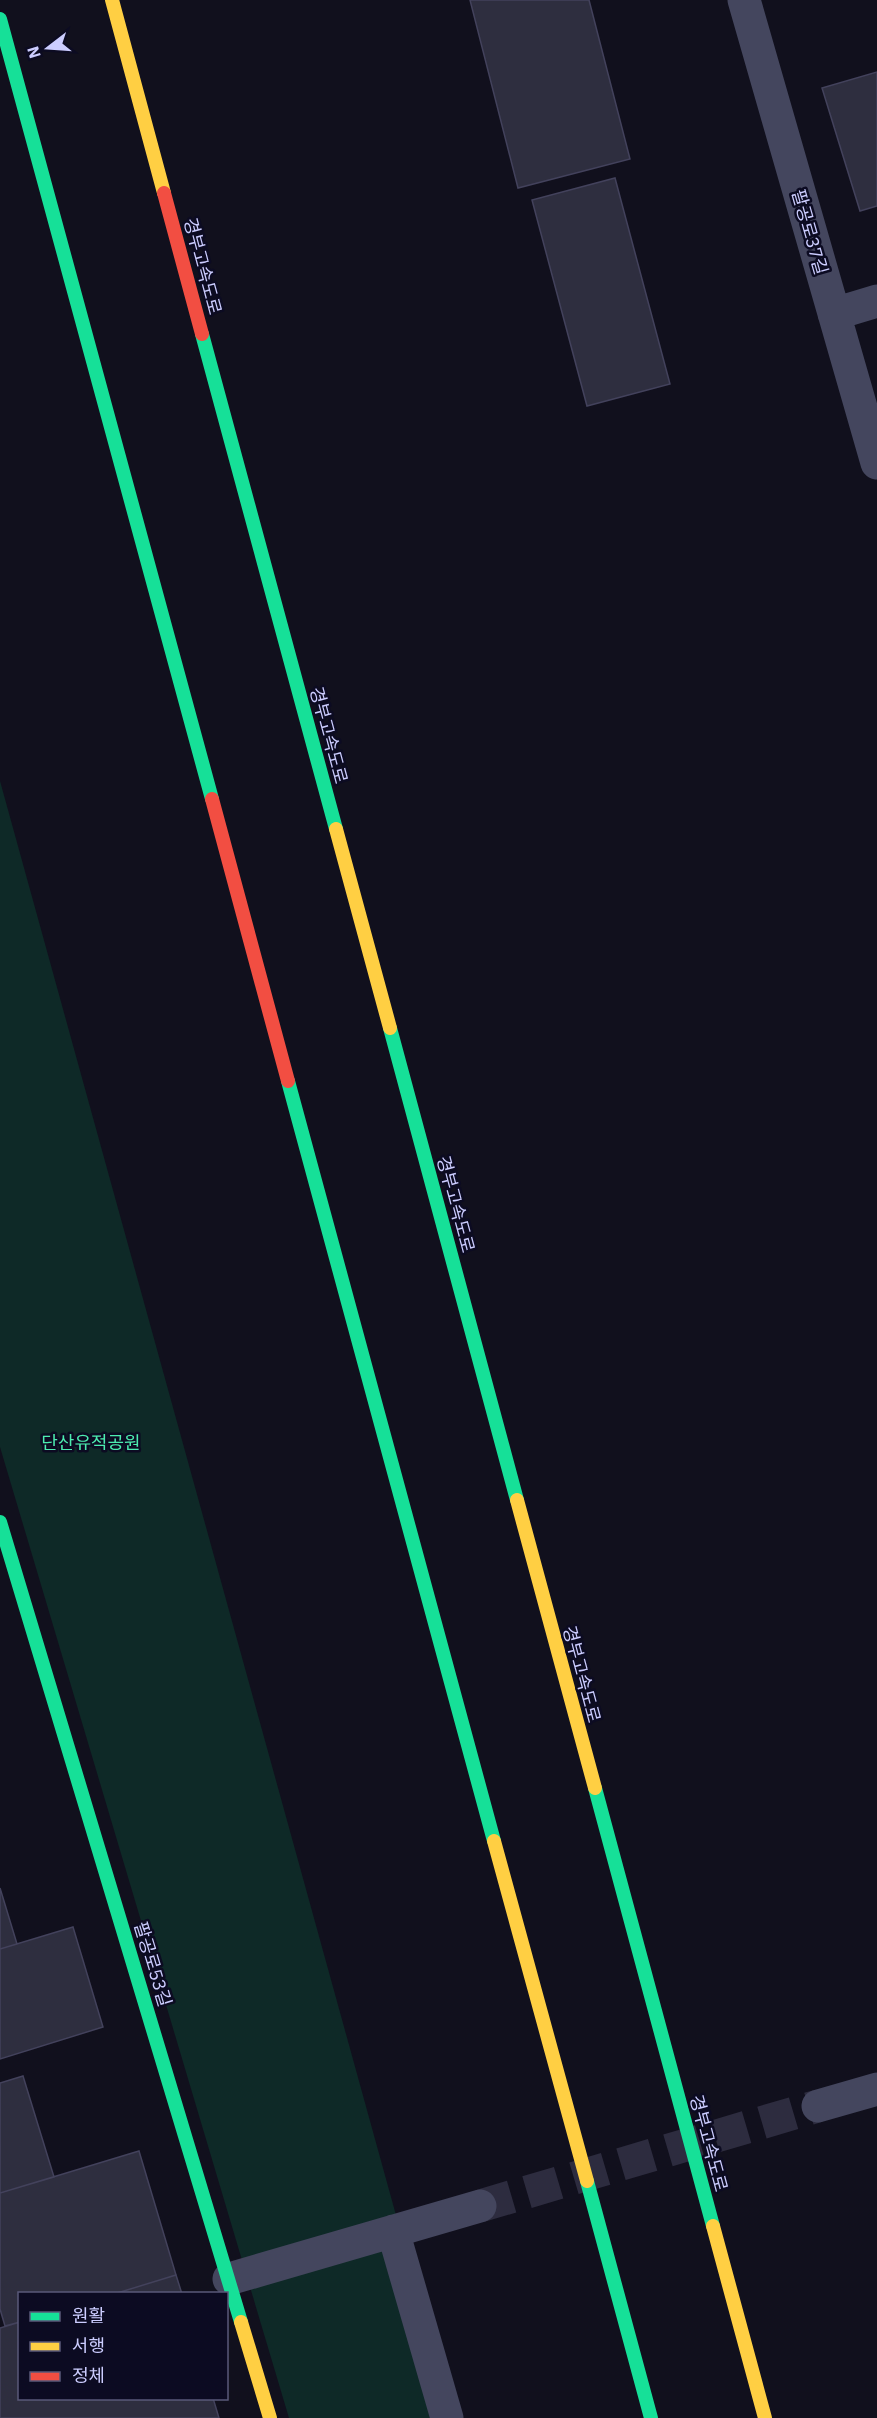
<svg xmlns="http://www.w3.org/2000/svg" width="877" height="2418" font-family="'IBM Plex Sans','Noto Sans KR',sans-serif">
<rect width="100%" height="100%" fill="#11101d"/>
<path fill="#0e2927" d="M 0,781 L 452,2418 L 289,2418 L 0,1447 Z"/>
<path fill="#2e2e3f" stroke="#43425c" stroke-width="1.5" d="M 470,0 L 589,0 L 630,159 L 518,188 Z
M 877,72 L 877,206 L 860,211 L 822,88 Z
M 615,178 L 670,384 L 587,406 L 532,200 Z
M 0,1888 L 17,1944 L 0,1949 Z
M 73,1927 L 103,2027 L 0,2059 L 0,1949 Z
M 23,2076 L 54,2177 L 0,2193 L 0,2083 Z
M 139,2151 L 176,2275 L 114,2294 L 20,2294 L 20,2322 L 5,2326 L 0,2309 L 0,2193 Z
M 176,2275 L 182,2294 L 114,2294 Z
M 20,2322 L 20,2398 L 213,2398 L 219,2418 L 0,2418 L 0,2328 Z"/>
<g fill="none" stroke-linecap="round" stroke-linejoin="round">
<path stroke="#2d2c3f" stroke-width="33" stroke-dasharray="33 16" stroke-linecap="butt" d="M 480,2206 L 818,2106"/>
<path stroke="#44465e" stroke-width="33" d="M 744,0 L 877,463
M 834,314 L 877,301
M 818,2106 L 877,2089
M 393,2231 L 447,2418
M 229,2279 L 480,2206"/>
<path stroke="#16e098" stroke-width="14" d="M 0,19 L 212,799
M 202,334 L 336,829
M 390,1028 L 517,1500
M 288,1081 L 494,1841
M 0,1522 L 241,2322
M 595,1788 L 713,2226
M 587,2181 L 651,2418"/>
<path stroke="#ffcf43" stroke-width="14" d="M 112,0 L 164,193
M 336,829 L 390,1028
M 517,1500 L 595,1788
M 494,1841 L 587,2181
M 713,2226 L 765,2418
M 241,2322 L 270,2418"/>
<path stroke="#f24e42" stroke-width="14" d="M 164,193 L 202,334
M 212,799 L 288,1081"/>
</g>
<g text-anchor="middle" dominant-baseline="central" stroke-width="5" stroke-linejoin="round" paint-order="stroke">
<g font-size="18" fill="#cccdff" stroke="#0c0b22">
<text transform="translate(810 232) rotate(74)">팔공로37길</text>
<text transform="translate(203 266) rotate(75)">경부고속도로</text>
<text transform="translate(329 735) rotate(75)">경부고속도로</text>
<text transform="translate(456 1204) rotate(75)">경부고속도로</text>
<text transform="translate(582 1674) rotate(75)">경부고속도로</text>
<text transform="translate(153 1964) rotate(73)">팔공로53길</text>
<text transform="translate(709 2143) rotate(75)">경부고속도로</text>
</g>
<g font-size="18" fill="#4cecaf" stroke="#0c0b22">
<text x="91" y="1442">단산유적공원</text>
</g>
</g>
<rect x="18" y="2292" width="210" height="108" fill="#0c0b22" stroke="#59597a" stroke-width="1.5"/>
<rect x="30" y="2312" width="30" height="9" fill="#16e098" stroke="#59597a" stroke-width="1.5"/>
<text x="72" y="2322" font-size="18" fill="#cccdff">원활</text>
<rect x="30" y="2342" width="30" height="9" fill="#ffcf43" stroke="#59597a" stroke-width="1.5"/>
<text x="72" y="2352" font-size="18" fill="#cccdff">서행</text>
<rect x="30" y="2372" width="30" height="9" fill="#f24e42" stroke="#59597a" stroke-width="1.5"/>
<text x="72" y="2382" font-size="18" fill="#cccdff">정체</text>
<g transform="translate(48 48) rotate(253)" stroke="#0c0b22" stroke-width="4.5" paint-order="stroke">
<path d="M0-4.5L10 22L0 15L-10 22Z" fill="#cccdff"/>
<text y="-9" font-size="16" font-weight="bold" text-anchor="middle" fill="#cccdff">N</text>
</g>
</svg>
